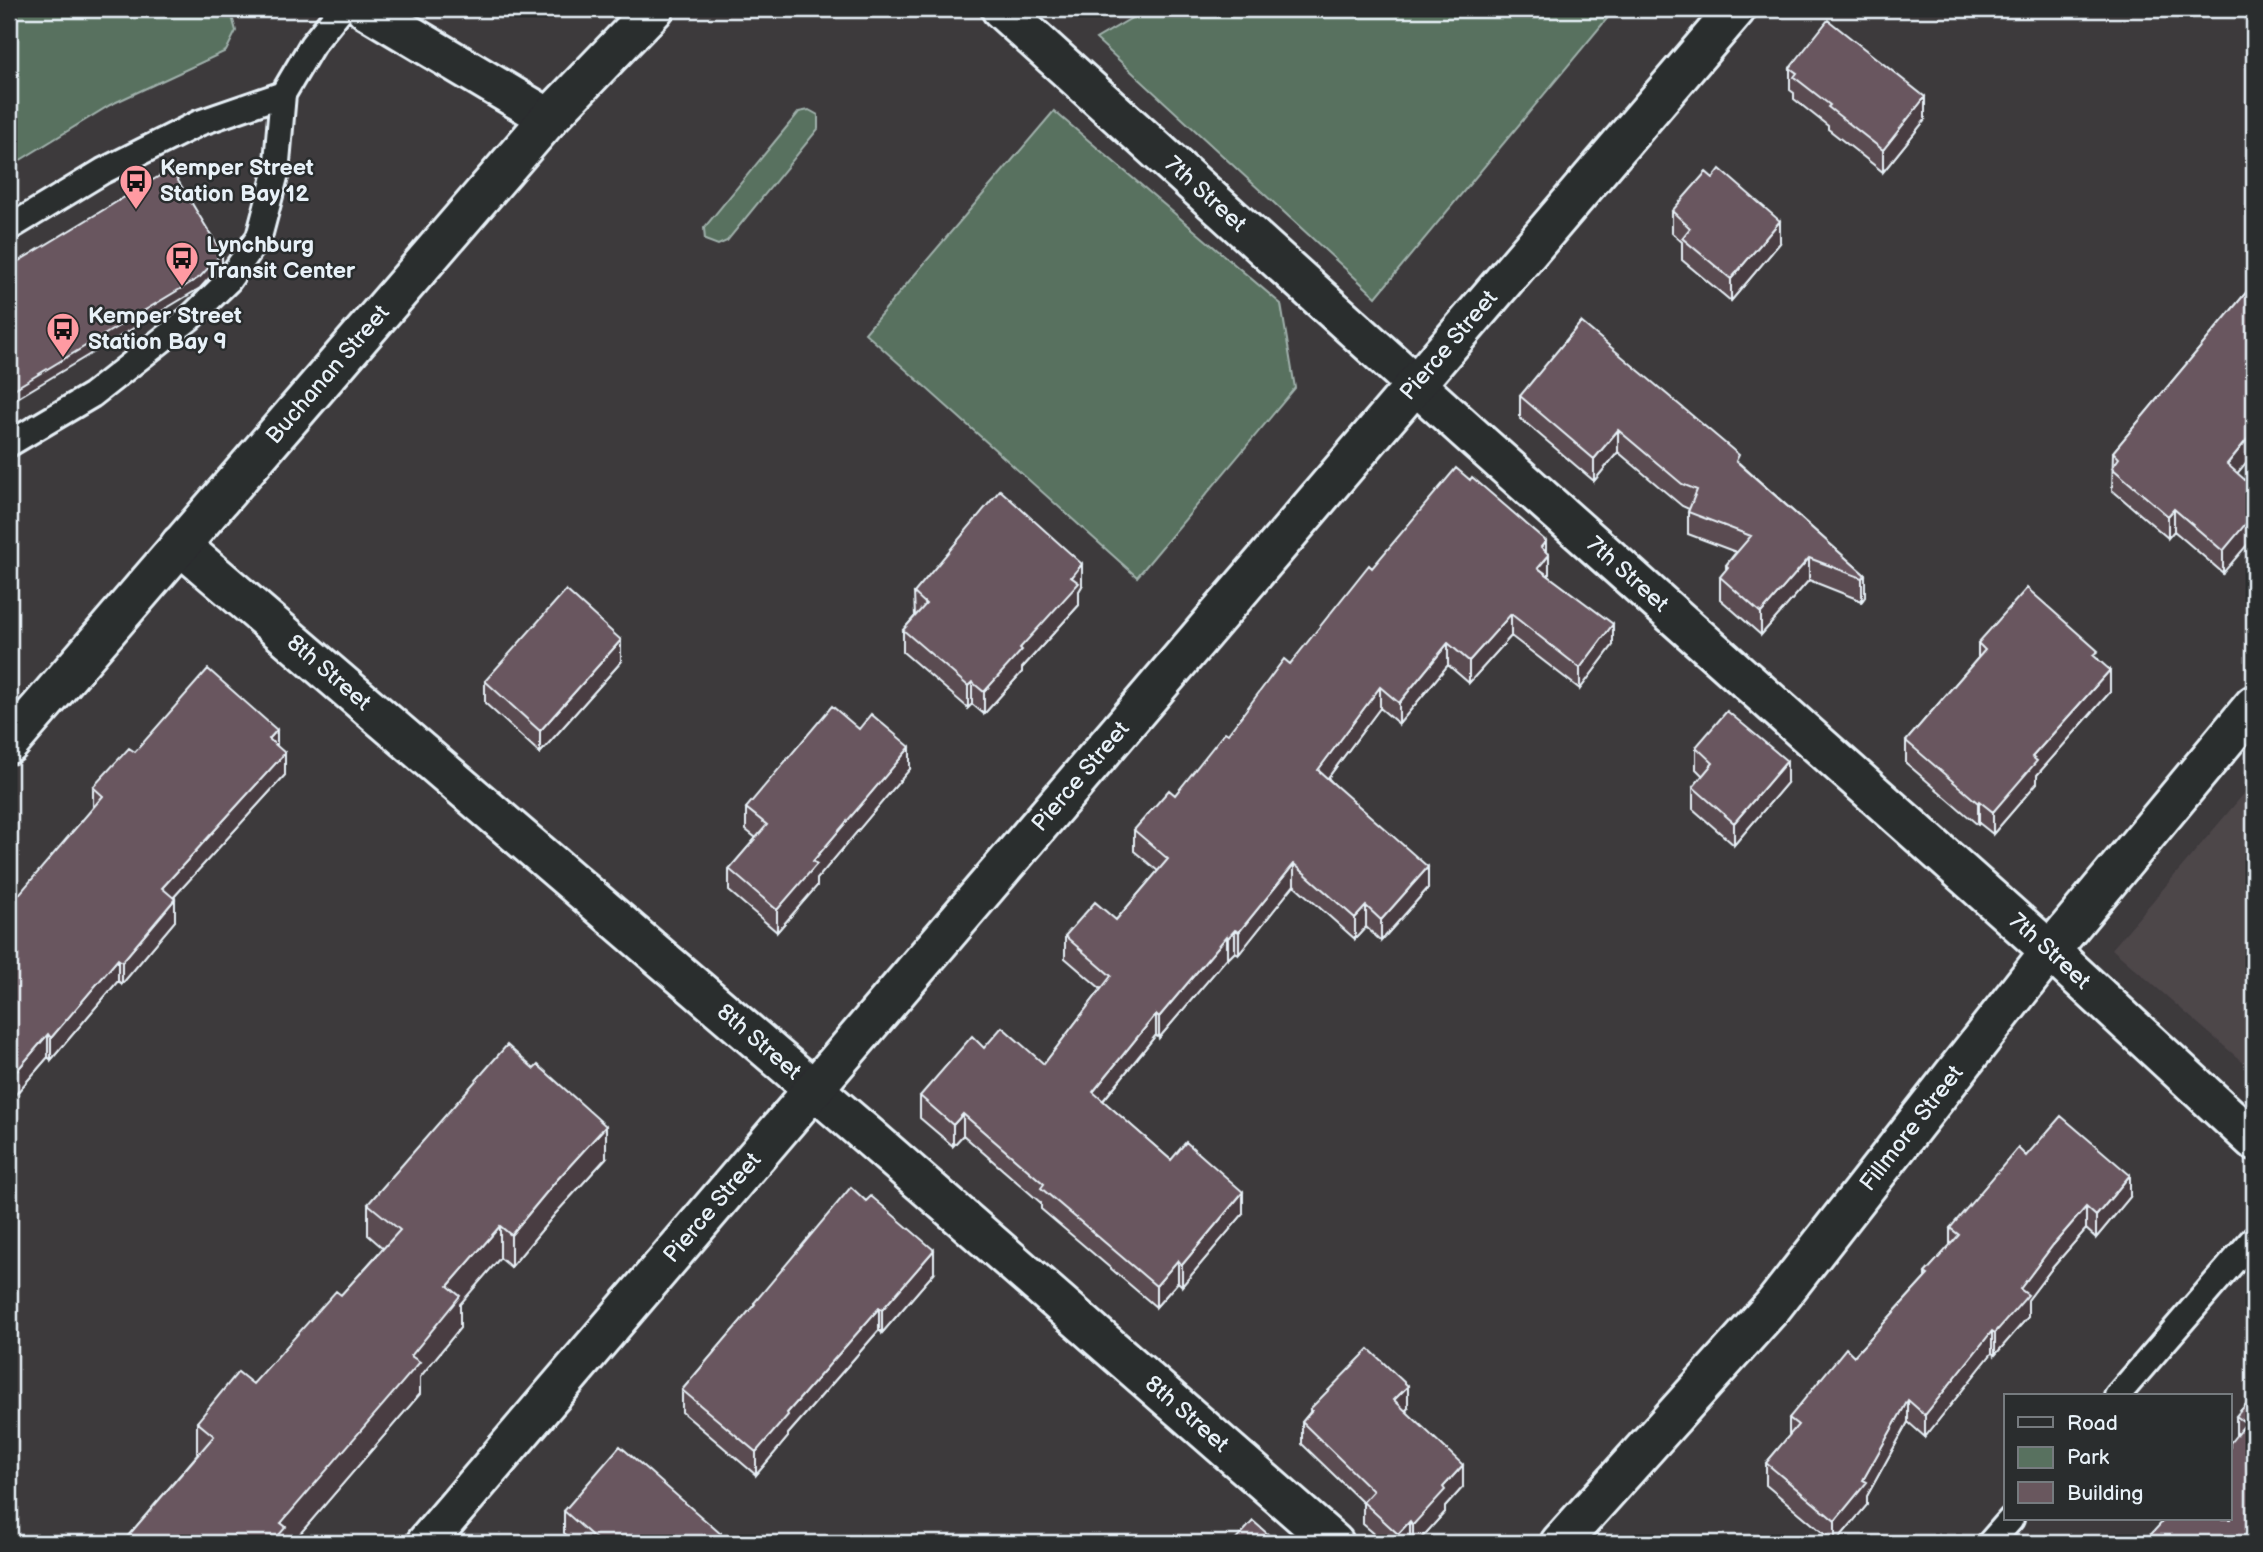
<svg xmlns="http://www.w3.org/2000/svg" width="2263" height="1552" font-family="'Balsamiq Sans',sans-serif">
<rect width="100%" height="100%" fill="#3d3a3c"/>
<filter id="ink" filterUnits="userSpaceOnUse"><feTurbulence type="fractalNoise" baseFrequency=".0143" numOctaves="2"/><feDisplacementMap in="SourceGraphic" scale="14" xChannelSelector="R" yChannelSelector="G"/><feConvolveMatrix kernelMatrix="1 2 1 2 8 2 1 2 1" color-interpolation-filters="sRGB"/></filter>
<g filter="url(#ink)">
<path fill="#4d464a" d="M 2254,782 L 2254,1072 L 2112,949 Z"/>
<path fill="#58715f" stroke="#a0b1ac" stroke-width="2" d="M 9,9 L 230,9 L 236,31 L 226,51 L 110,105 L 9,167 Z
M 1147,9 L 1615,9 L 1376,297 L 1096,39 Z
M 809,110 L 818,115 L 818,129 L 727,241 L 718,245 L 705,240 L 704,228 L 799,112 Z
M 1054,111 L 1281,304 L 1295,388 L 1137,577 L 865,333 Z"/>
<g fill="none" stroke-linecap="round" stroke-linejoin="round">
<defs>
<path id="lane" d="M 9,228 L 103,171 L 199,123 L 283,94
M 9,444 L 92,395 L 190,318 L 228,281 L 259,237 L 276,173 L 283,94 L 312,45 L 341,9
M 2117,1396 L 2254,1238
M 1990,1543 L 2011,1519"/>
<g id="street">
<path d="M 366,9 L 549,118"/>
<path id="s1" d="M 1001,9 L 1469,433 L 2050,951 L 2254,1140"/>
<path id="s2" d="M 180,545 L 866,1134 L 1334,1543"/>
<path id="s3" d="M 9,744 L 549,118 L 654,9"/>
<path id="s4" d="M 426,1543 L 1736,9"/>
<path id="s5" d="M 1560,1543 L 1773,1306 L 2050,951 L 2254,705"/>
</g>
</defs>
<use href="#lane" stroke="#e8f1f8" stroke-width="30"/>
<use href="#street" stroke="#e8f1f8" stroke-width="44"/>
<use href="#lane" stroke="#2a2d2e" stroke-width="24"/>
<use href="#street" stroke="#2a2d2e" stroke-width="38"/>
</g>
<path fill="#5a4b51" stroke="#e8f1f8" stroke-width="2" d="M 1790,68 L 1925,120 L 1883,172 L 1828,129 L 1828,126 L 1794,99 L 1794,93 L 1790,90 Z
M 1672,211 L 1780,243 L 1731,301 L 1682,260 L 1682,242 L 1672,233 Z
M 2254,283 L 2254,453 L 2237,473 L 2223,573 L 2174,531 L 2168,538 L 2112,490 L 2113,452 Z
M 1520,396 L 1739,463 L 1865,575 L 1865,597 L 1862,601 L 1809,580 L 1761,635 L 1720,599 L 1720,577 L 1726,570 L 1726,565 L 1736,552 L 1688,534 L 1688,512 L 1689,509 L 1682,506 L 1618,452 L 1594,481 L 1520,418 Z
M 1546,552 L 1549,577 L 1613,645 L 1580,689 L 1511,636 L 1469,683 L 1448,665 L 1399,724 L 1380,708 L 1328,778 L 1428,888 L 1381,941 L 1366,927 L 1355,939 L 1294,885 L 1239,954 L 1235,952 L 1228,959 L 1227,958 L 1159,1038 L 1156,1035 L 1103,1101 L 1171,1160 L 1243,1214 L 1182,1286 L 1178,1282 L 1156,1307 L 1041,1209 L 1041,1203 L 963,1135 L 953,1146 L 920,1118 L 920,1096 L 984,1048 L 1044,1064 L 1101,989 L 1065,958 L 1065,936 L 1116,920 L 1158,871 L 1134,851 L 1134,830 L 1175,795 L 1290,664 L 1372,568 Z
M 1082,586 L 1079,591 L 1079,605 L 1022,668 L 1022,672 L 984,714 L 972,704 L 968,708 L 903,652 L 903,630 L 915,616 L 914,593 Z
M 1978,643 L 2098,659 L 2110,692 L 2037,775 L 2037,783 L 1993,834 L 1979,823 L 1978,825 L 1906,763 L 1906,741 L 1978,658 Z
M 621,662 L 540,753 L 485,703 L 485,681 Z
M 859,729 L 910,769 L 817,879 L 817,886 L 777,932 L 729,891 L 729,869 L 756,838 L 746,830 L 746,808 Z
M 277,746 L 285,775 L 173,898 L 175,921 L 122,984 L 118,981 L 51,1060 L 48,1057 L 9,1102 L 93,807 L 93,787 L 135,752 Z
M 1696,747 L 1787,783 L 1734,845 L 1693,809 L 1693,787 L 1703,776 L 1696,769 Z
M 2026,1156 L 2130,1197 L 2096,1238 L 2086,1229 L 2053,1267 L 2028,1300 L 2028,1317 L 1995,1355 L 1992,1353 L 1925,1437 L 1908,1422 L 1867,1496 L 1867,1505 L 1835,1543 L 1766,1485 L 1766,1463 L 1789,1436 L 1789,1418 L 1854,1356 L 1925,1278 L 1925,1273 L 1950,1246 L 1950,1228 Z
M 606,1158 L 555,1214 L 511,1267 L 500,1258 L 460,1304 L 460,1328 L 420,1377 L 420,1394 L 292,1543 L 122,1543 L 198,1454 L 197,1453 L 197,1422 L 253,1384 L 341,1295 L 383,1248 L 368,1235 L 368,1204 Z
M 934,1273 L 882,1333 L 879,1330 L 788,1434 L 788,1437 L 756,1475 L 682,1412 L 682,1390 L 754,1306 L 754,1303 Z
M 2254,1395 L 2254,1543 L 2236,1435 L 2236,1416 Z
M 1408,1408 L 1406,1411 L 1463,1487 L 1445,1507 L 1445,1512 L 1417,1543 L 1385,1543 L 1363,1524 L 1363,1503 L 1302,1444 L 1302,1422 L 1310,1412 L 1310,1409 Z
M 564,1511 L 721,1543 L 576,1543 L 564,1533 Z"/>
<path fill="#4a3d42" stroke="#e8f1f8" stroke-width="2" d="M 1925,97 L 1925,120 L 1883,172 L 1883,150 Z
M 1780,221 L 1780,243 L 1731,301 L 1731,279 Z
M 222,253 L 222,264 L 200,288 L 9,403 L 9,392 Z
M 1618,430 L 1618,452 L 1594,481 L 1594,459 Z
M 2254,431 L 2254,453 L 2227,486 L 2227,464 Z
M 2254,499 L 2254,537 L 2223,573 L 2223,551 Z
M 2174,509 L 2174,531 L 2168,538 L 2168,516 Z
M 1546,541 L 1546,559 L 1549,555 L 1549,576 L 1538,568 L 1541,547 Z
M 1809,558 L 1809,580 L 1761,635 L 1761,613 Z
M 1082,564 L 1082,586 L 1079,591 L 1079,605 L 1022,668 L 1022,672 L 984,714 L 984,692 L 1020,648 Z
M 1865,575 L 1865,597 L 1862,601 L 1862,578 Z
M 1511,614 L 1511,636 L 1469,683 L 1469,661 Z
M 1613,624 L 1613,645 L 1580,689 L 1580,668 Z
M 621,640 L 621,662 L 540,753 L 540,731 Z
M 1448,643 L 1448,665 L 1399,724 L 1399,703 Z
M 2110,670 L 2110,692 L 2037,775 L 2037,783 L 1993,834 L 1993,812 L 2032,757 Z
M 972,682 L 972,704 L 968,708 L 968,686 Z
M 1380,687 L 1380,708 L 1318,791 L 1318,770 Z
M 277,730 L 277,752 L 269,739 Z
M 910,747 L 910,769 L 817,879 L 817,886 L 777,932 L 777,910 L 813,861 Z
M 285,753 L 285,775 L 162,910 L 162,888 Z
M 1787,761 L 1787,783 L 1734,845 L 1734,823 Z
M 1979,801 L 1979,823 L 1978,825 L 1978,803 Z
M 1294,864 L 1294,885 L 1239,954 L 1239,932 Z
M 1428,867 L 1428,888 L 1381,941 L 1381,920 Z
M 175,899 L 175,921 L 122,984 L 122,962 Z
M 1366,906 L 1366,927 L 1355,939 L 1355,918 Z
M 1235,930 L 1235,952 L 1228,959 L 1228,938 Z
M 1227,936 L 1227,958 L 1159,1038 L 1159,1017 Z
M 118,959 L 118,981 L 51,1060 L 51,1038 Z
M 1156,1014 L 1156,1035 L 1093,1113 L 1093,1092 Z
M 48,1034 L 48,1057 L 9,1102 L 9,1080 Z
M 963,1114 L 963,1135 L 953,1146 L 953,1125 Z
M 606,1126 L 606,1158 L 555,1214 L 511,1267 L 511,1235 L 555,1182 Z
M 2130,1175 L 2130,1197 L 2096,1238 L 2096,1216 Z
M 1243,1192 L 1243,1214 L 1182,1286 L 1182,1265 Z
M 2086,1207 L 2086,1229 L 2053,1267 L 2028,1300 L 2028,1317 L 1995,1355 L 1995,1333 L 2020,1289 L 2053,1245 Z
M 500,1226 L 500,1258 L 460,1304 L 460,1328 L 420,1377 L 420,1394 L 292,1543 L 272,1543 L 281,1523 L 448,1286 Z
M 934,1250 L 934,1273 L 882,1333 L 882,1310 Z
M 1178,1260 L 1178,1282 L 1156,1307 L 1156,1286 Z
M 879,1308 L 879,1330 L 788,1434 L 788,1437 L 756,1475 L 756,1452 L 787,1413 Z
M 1992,1331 L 1992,1353 L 1925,1437 L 1925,1415 Z
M 1408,1386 L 1408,1408 L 1394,1422 L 1394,1400 Z
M 1908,1400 L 1908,1422 L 1867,1496 L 1867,1505 L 1835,1543 L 1835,1521 L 1863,1480 Z
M 1463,1465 L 1463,1487 L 1445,1507 L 1445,1512 L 1417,1543 L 1413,1543 L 1413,1525 L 1443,1487 Z
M 1410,1521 L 1410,1543 L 1398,1543 L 1398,1534 Z
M 721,1534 L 721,1543 L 713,1543 Z"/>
<path fill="#69575e" stroke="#e8f1f8" stroke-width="2" d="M 1828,20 L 1925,97 L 1883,150 L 1828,107 L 1830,105 L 1794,77 L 1797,73 L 1790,68 Z
M 171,169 L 222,253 L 200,277 L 9,392 L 9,267 Z
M 1720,169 L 1780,221 L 1731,279 L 1682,238 L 1690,228 L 1672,211 L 1706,172 L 1713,178 Z
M 2254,283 L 2254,431 L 2227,464 L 2254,488 L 2254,499 L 2252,502 L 2254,504 L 2254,514 L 2223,551 L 2174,509 L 2168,516 L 2112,468 L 2119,458 L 2113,452 Z
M 1581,322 L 1739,455 L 1736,461 L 1865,575 L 1862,578 L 1809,558 L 1761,613 L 1720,577 L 1728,567 L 1726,565 L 1751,536 L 1688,512 L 1697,490 L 1682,484 L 1618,430 L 1594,459 L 1520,396 Z
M 1456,468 L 1470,480 L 1472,477 L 1546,541 L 1541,547 L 1549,555 L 1538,568 L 1613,624 L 1580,668 L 1511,614 L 1469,661 L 1448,643 L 1399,703 L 1380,687 L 1318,770 L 1428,867 L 1381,920 L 1366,906 L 1355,918 L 1294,864 L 1239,932 L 1235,930 L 1228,938 L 1227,936 L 1159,1017 L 1156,1014 L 1093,1092 L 1171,1160 L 1186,1142 L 1243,1192 L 1182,1265 L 1178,1260 L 1156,1286 L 1041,1188 L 1044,1184 L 963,1114 L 953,1125 L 920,1096 L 972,1036 L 984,1048 L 1002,1027 L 1044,1064 L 1111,976 L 1065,936 L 1095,902 L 1116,920 L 1168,859 L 1134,830 L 1169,790 L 1175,795 L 1225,732 L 1228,734 L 1284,659 L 1290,664 L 1369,565 L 1372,568 Z
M 1000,490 L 1082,564 L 1071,577 L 1079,583 L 1020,648 L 1022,650 L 984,692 L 972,682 L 968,686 L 903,630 L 926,604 L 914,593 Z
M 2027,588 L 2098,651 L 2093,655 L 2110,670 L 2032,757 L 2037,761 L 1993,812 L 1979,801 L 1978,803 L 1906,741 L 1985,650 L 1978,643 Z
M 566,590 L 621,640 L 540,731 L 485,681 Z
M 208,669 L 277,730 L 269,739 L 285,753 L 162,888 L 175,899 L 122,962 L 118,959 L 51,1038 L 48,1034 L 9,1080 L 9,906 L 103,796 L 93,787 L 129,748 L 135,752 Z
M 832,706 L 859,729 L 871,714 L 910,747 L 813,861 L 817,864 L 777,910 L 729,869 L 767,825 L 746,808 Z
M 1727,711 L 1787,761 L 1734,823 L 1693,787 L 1713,763 L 1696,747 Z
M 507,1045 L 534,1069 L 538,1065 L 606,1126 L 555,1182 L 511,1235 L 500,1226 L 448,1286 L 460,1296 L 411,1356 L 420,1362 L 281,1523 L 286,1527 L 272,1543 L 122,1543 L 214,1436 L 197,1422 L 238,1372 L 253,1384 L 336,1291 L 341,1295 L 400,1230 L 368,1204 Z
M 2061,1116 L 2130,1175 L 2096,1216 L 2086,1207 L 2053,1245 L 2020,1289 L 2028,1295 L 1995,1333 L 1992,1331 L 1925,1415 L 1908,1400 L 1863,1480 L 1867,1482 L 1835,1521 L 1766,1463 L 1798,1425 L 1789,1418 L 1846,1348 L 1854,1356 L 1928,1275 L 1925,1273 L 1959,1235 L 1950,1228 L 2018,1148 L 2026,1156 Z
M 851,1187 L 866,1201 L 871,1196 L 934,1250 L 882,1310 L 879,1308 L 787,1413 L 788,1415 L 756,1452 L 682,1390 L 755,1304 L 754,1303 Z
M 1369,1349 L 1408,1386 L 1394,1400 L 1463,1465 L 1443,1487 L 1445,1490 L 1413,1525 L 1410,1521 L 1398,1534 L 1363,1502 L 1373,1491 L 1302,1422 L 1312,1411 L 1310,1409 Z
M 2254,1395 L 2254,1543 L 2143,1543 L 2165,1519 L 2230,1519 L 2230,1443 L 2246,1423 L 2236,1416 Z
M 620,1446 L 721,1534 L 713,1543 L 594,1543 L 597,1540 L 564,1511 Z
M 1253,1521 L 1278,1543 L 1233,1543 Z"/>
</g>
<defs>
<symbol id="bus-pin" viewBox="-11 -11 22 30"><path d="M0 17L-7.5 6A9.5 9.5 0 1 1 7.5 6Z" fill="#ff9aa2" stroke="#2a2d2e"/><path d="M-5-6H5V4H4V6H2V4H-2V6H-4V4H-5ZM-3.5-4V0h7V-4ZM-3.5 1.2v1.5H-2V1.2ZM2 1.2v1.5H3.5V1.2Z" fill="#111"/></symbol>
</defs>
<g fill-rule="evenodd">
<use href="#bus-pin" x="117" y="162" width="38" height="52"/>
<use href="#bus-pin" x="163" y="239" width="38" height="52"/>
<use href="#bus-pin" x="44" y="310" width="38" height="52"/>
</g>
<g text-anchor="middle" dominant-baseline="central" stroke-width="5" stroke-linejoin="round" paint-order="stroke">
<g font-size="23" font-weight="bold" fill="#e8f1f8" stroke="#2a2d2e" text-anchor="start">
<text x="160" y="168">Kemper Street<tspan x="160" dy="26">Station Bay 12</tspan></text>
<text x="206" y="245">Lynchburg<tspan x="206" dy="26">Transit Center</tspan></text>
<text x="88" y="316">Kemper Street<tspan x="88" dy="26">Station Bay 9</tspan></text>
</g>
<g font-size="23" fill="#e8f1f8" stroke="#2a2d2e">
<text stroke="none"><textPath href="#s1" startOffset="276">7th Street</textPath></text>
<text stroke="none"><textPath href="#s4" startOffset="1575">Pierce Street</textPath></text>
<text stroke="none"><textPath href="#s3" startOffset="488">Buchanan Street</textPath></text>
<text stroke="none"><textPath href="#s1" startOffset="844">7th Street</textPath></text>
<text stroke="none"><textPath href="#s2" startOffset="196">8th Street</textPath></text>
<text stroke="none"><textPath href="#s4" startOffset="1008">Pierce Street</textPath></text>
<text stroke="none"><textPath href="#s1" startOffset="1410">7th Street</textPath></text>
<text stroke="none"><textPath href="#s2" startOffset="763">8th Street</textPath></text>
<text stroke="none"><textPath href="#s5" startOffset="544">Fillmore Street</textPath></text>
<text stroke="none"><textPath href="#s4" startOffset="441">Pierce Street</textPath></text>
<text stroke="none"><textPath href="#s2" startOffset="1330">8th Street</textPath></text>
</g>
</g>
<rect width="2263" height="1552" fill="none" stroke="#2a2d2e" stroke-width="35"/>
<rect x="18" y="18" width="2228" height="1517" fill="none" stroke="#e8f1f8" stroke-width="2.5" filter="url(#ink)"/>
<rect x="2004" y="1394" width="228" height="126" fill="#2a2d2e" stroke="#767b7f" stroke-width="2"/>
<rect x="2018" y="1417" width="35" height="10" fill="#2a2d2e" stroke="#767b7f" stroke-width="2"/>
<text x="2067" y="1430" font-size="21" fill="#e8f1f8">Road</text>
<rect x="2018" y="1447" width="35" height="21" fill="#58715f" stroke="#767b7f" stroke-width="2"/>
<text x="2067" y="1464" font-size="21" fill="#e8f1f8">Park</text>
<rect x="2018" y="1482" width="35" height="21" fill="#69575e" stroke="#767b7f" stroke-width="2"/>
<text x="2067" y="1500" font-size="21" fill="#e8f1f8">Building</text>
</svg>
